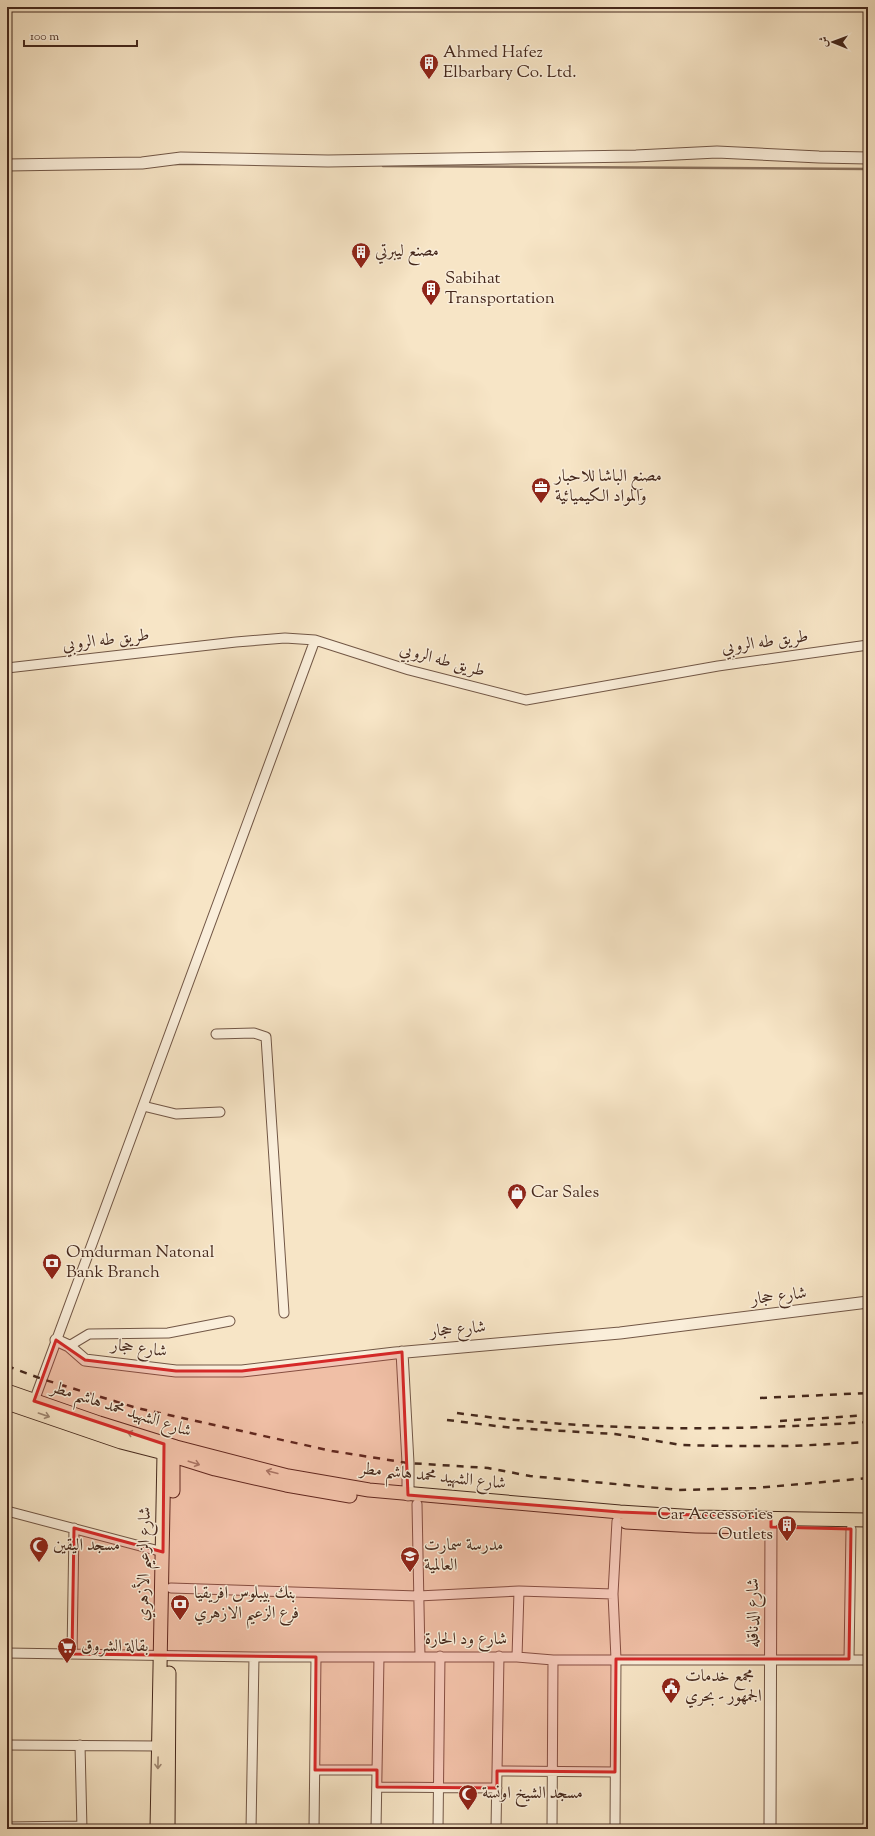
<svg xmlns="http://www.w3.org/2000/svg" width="875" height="1836" font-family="'Sorts Mill Goudy',Amiri,serif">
<rect width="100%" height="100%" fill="#f7e5c6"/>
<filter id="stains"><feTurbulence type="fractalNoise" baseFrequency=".005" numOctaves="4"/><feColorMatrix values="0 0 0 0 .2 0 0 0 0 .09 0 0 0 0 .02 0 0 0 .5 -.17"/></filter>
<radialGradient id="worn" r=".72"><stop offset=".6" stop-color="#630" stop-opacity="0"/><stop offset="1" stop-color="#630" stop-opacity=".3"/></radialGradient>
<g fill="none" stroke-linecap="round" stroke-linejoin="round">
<path stroke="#8b735f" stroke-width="2.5" d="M 175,164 L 220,164
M 383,166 L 868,169"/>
<defs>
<path id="minor" d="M 7,668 L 236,642 L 285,638 L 315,640 L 409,670 L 526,700 L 718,666 L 868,645
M 216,1034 L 254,1033 L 266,1037 L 284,1313
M 143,1106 L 176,1114 L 220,1112
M 69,1346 L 89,1334 L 168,1333 L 230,1321
M 34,1401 L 315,640
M 417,1504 L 420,1656
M 7,1511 L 163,1552
M 171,1588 L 418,1596 L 519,1591 L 613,1594
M 7,1653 L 254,1657 L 517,1657 L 553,1660 L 868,1660
M 72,1654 L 74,1528
M 517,1657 L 519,1591
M 849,1659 L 851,1529
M 7,1745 L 158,1746
M 80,1745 L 82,1829
M 315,1770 L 377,1770
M 497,1771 L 615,1772
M 377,1787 L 497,1788
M 7,1827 L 82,1826
M 251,1829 L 254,1657
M 314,1829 L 316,1657
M 376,1829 L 379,1657
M 438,1829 L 440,1656
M 496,1829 L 499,1656
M 552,1829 L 553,1660
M 615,1829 L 616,1659 L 613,1594 L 617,1521"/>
<path id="tertiary" d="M 7,165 L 142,163 L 181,158 L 328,161 L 636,156 L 717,152 L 819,157 L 868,158
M 56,1340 L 69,1346 L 85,1360 L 176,1371 L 242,1371 L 395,1353 L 620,1333 L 868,1302
M 402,1352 L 408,1463 L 408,1495
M 770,1829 L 771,1518"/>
<path id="primary" d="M 7,1391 L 99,1423 L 176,1447 L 288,1476 L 369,1490 L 620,1512 L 697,1517 L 868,1520
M 7,1403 L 121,1442 L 164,1453 L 215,1469 L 286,1485 L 350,1496
M 173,1491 L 173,1456 L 176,1449
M 626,1522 L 696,1526 L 765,1527
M 157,1829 L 164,1453 L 166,1446
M 168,1829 L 169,1673"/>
</defs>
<use href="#minor" stroke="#725746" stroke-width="11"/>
<use href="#tertiary" stroke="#725746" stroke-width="13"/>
<use href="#primary" stroke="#45281c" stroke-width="15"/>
<use href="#minor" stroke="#faeeda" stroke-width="9"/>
<use href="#tertiary" stroke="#faeeda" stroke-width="11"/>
<use href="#primary" stroke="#f7e5c6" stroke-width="13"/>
<path stroke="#45281c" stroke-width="2.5" stroke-dasharray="7 7" stroke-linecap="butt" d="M 7,1366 L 42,1379 L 137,1408 L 332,1451 L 408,1463 L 488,1468 L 530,1476 L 679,1490 L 756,1488 L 868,1478
M 760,1398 L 868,1393
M 457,1413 C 593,1432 731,1431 868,1422
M 447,1420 L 513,1428 L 615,1434 L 681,1445 L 724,1446 L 793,1446 L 868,1442
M 780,1421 L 868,1415"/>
</g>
<defs><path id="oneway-shaft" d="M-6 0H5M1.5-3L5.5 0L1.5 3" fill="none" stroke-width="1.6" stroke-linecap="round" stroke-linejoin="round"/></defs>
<g stroke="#9e8671">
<use href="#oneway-shaft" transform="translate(44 1415) rotate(19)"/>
<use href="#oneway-shaft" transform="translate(133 1434) rotate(-163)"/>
<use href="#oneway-shaft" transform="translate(194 1463) rotate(18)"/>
<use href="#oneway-shaft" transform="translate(272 1472) rotate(-166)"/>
<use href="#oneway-shaft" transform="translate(158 1763) rotate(91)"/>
</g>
<path fill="#d62828" fill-opacity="0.2" stroke="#d62828" stroke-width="3" stroke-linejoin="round" d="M 56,1340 L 85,1360 L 176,1371 L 242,1371 L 402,1352 L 408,1495 L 620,1512 L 771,1518 L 771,1527 L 851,1529 L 849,1659 L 616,1659 L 615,1772 L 497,1771 L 497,1788 L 377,1787 L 377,1770 L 315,1770 L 316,1657 L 72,1654 L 74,1528 L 163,1552 L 164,1444 L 34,1401 Z"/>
<defs>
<symbol id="building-pin" viewBox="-11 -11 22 30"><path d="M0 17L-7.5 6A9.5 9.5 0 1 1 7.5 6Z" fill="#8f2418" stroke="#faeeda"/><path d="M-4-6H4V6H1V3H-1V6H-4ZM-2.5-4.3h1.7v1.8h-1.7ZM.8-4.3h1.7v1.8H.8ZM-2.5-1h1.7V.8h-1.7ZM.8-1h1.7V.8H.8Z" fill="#fff"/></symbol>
<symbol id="office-pin" viewBox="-11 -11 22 30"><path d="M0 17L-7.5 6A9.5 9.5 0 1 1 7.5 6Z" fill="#8f2418" stroke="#faeeda"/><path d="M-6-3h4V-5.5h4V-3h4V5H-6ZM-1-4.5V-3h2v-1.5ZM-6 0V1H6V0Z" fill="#fff"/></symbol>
<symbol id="shop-pin" viewBox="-11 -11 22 30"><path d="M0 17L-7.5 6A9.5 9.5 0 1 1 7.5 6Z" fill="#8f2418" stroke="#faeeda"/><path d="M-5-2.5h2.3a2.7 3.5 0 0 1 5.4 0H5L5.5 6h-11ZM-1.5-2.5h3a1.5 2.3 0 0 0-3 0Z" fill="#fff"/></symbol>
<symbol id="bank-pin" viewBox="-11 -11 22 30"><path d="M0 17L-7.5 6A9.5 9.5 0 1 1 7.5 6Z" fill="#8f2418" stroke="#faeeda"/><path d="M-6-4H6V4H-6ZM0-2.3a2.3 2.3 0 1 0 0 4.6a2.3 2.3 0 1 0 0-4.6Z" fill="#fff"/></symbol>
<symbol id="mosque-pin" viewBox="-11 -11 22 30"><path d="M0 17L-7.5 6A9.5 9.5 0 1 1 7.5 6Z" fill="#8f2418" stroke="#faeeda"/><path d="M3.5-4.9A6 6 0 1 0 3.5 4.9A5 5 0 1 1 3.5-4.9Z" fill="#fff"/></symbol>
<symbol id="school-pin" viewBox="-11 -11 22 30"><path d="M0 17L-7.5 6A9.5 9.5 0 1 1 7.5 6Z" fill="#8f2418" stroke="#faeeda"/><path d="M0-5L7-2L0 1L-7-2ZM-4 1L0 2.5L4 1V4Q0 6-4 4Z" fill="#fff"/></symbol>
<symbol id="supermarket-pin" viewBox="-11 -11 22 30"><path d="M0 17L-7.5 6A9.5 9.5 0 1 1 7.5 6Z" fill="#8f2418" stroke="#faeeda"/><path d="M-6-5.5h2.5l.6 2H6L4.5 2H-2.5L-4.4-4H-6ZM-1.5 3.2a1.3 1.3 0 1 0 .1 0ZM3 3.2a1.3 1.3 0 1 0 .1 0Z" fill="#fff"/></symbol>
<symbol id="civic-pin" viewBox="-11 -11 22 30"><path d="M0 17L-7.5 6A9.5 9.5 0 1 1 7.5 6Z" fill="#8f2418" stroke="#faeeda"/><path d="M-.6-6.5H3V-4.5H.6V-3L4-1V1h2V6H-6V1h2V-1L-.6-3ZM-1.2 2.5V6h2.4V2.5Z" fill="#fff"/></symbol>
</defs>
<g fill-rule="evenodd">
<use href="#building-pin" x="418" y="52" width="22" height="30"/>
<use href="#building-pin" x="350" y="241" width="22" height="30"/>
<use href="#building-pin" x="420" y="278" width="22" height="30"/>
<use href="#office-pin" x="530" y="476" width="22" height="30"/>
<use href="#shop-pin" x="506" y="1182" width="22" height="30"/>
<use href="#bank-pin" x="41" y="1252" width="22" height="30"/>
<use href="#building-pin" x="776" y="1514" width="22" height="30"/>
<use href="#mosque-pin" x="28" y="1535" width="22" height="30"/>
<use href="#school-pin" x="399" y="1545" width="22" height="30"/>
<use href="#bank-pin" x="169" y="1593" width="22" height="30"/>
<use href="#supermarket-pin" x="56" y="1636" width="22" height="30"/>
<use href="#civic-pin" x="660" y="1676" width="22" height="30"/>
<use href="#mosque-pin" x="457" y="1783" width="22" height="30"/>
</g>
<g text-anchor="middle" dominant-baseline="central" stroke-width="3" stroke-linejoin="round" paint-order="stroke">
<g font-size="17" fill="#45281c" stroke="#faeeda" text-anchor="start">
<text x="443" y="53">Ahmed Hafez<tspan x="443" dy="20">Elbarbary Co. Ltd.</tspan></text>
<text x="375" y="252">مصنع ليبرتي</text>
<text x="445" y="279">Sabihat<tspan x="445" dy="20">Transportation</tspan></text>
<text x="555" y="477">مصنع الباشا للاحبار<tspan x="555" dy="20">والمواد الكيميائية</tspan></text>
<text x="531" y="1193">Car Sales</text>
<text x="66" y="1253">Omdurman Natonal<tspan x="66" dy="20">Bank Branch</tspan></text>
<text x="773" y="1515" text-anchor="end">Car Accessories<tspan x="773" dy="20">Outlets</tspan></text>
<text x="53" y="1546">مسجد اليقين</text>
<text x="424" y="1546">مدرسة سمارت<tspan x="424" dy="20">العالمية</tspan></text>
<text x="194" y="1594">بنك بيبلوس افريقيا<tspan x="194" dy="20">فرع الزعيم الازهري</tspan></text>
<text x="81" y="1647">بقالة الشروق</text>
<text x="685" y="1677">مجمع خدمات<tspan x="685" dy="20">الجمهور - بحري</tspan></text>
<text x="482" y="1794">مسجد الشيخ اونسة</text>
</g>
<g font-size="17" fill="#45281c" stroke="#faeeda">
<text transform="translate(106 641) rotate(-7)">طريق طه الروبي</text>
<text transform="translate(765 643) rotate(-8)">طريق طه الروبي</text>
<text transform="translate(442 661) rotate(15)">طريق طه الروبي</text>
<text transform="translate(779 1297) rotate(-7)">شارع حجار</text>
<text transform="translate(458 1330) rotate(-5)">شارع حجار</text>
<text transform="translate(139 1349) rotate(7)">شارع حجار</text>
<text transform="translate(121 1410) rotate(18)">شارع الشهيد محمد هاشم مطر</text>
<text transform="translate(433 1477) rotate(6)">شارع الشهيد محمد هاشم مطر</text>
<text transform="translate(145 1564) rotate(-89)">شارع الزعيم الأزهري</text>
<text transform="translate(754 1613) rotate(-90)">شارع الدناقله</text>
<text x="466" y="1640">شارع ود الحارة</text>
</g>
</g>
<rect width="875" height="1836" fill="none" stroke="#f7e5c6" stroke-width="24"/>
<rect x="8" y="8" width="859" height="1820" fill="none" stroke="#45281c" stroke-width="2"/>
<rect x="12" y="12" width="851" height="1812" fill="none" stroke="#45281c"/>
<g transform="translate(833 42) rotate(271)" stroke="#faeeda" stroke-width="3" paint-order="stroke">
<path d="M0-3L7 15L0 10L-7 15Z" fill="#45281c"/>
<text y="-6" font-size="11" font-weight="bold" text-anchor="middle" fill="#45281c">ش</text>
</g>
<path d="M24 40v6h113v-6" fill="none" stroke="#45281c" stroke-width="2"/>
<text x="30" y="40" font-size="12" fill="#45281c" stroke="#faeeda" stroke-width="3" paint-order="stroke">100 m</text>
<rect width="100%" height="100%" filter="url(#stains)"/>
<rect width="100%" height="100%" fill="url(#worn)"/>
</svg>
